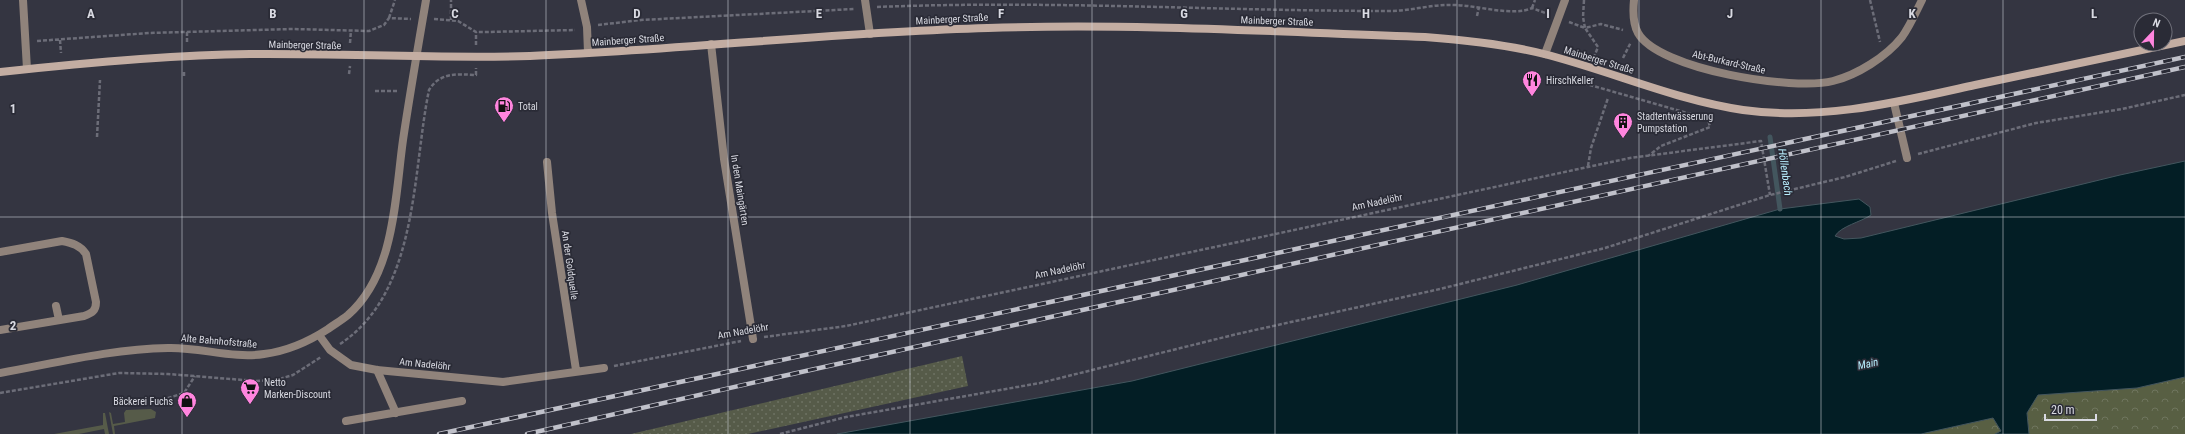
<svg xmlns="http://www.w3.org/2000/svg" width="2185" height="434" font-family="'Roboto Condensed',sans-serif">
<defs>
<pattern id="forest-crowns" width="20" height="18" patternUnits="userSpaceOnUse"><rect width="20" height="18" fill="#585f43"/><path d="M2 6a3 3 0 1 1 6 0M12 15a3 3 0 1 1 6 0" fill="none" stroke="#6f755e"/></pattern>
<pattern id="garden-dots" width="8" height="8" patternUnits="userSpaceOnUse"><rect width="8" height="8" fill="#565b49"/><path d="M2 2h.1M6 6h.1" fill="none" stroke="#6e7263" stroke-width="1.8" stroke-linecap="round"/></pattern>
</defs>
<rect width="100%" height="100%" fill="#343541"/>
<path fill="#565b49" d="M 151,409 L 156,412 L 155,418 L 114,426 L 115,434 L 113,434 L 109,412 L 111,413 L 113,424 L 125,422 L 124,413 L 126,410 Z
M 103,413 L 105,413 L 109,434 L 105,434 L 104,429 L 79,434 L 54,434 L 103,425 Z"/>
<path fill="url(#forest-crowns)" d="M 2185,377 L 2185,434 L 2029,434 L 2027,413 L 2037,395 L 2137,388 Z
M 1993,418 L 2001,432 L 1995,434 L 1921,434 Z"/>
<path fill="url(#garden-dots)" d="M 962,356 L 968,386 L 748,434 L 631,434 Z"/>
<path fill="#031e25" stroke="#43565e" d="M 2185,161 L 2185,377 L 2137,388 L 2038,395 L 2027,413 L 2029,434 L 1995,434 L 2001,431 L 1993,418 L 1921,434 L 837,434 L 1132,381 L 1517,285 L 1780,209 L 1859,199 L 1870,207 L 1871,215 C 1861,222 1841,226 1835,236 L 1844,239 L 1861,238 L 2120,175 Z"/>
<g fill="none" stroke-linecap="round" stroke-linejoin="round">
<path stroke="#43565e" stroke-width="5" d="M 1770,137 L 1780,209"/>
<path stroke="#6c6d78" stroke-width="2.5" stroke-dasharray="4 2" stroke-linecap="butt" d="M 1584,0 L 1583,17 L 1585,28 L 1601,24 L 1623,30
M 1870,0 L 1880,42
M 877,7 C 1048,0 1218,11 1389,11 C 1411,11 1432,4 1454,5 C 1477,5 1512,17 1532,8 L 1548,14
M 1532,8 L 1535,0
M 1477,16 L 1479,7
M 389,18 L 395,0
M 434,19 L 458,21 L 476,32 L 486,32 L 575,30
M 451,20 L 451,0
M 1569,22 L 1585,28 L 1598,47 L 1594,57
M 598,25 L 641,20 L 854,9
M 187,32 L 187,42
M 60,40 L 61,53
M 37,41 L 149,33 L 293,29 L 369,31 L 384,25 L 389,18 L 411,19
M 350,43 L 351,30
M 476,45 L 476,32
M 1623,58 L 1631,42
M 349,74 L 350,66
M 184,76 L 184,71
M 1585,78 L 1583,83 L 1708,119 L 1710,127 L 1661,146 L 1648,156
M 375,91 L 399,91
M 97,137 L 100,80
M 1918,154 L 2036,123 L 2122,109 L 2185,95
M 1588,166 L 1591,148 L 1608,98
M 764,337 L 846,326 L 1630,158 L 1761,141 L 1770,195
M 340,344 C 419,292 412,172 429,90 C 440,72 457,74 476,75 L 476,68
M 614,366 L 741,341
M 0,393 L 119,373 L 168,374 L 256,381 L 276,380 L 293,375 L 321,357
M 162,400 L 184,393 L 195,376
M 780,434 L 846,417 L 1040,383 L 1237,334 L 1440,289 L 1605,248 L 1770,195 L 1845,177 L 1896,161"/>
<path stroke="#90837b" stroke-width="8" d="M 1894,103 L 1907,158
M 0,252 L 62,241 C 72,243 80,245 86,254 L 96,302 C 96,311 92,313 84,316 L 0,330
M 56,306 L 59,320
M 377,370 L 396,413
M 346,421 L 462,401"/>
<path stroke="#90837b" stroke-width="8" d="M 23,0 L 27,69
M 581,0 L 587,27 L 588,52
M 865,0 L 870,34
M 1634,0 C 1633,10 1633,24 1638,33 C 1659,70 1794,91 1833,81 C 1857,75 1886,57 1902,37 C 1910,26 1916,12 1922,0
M 711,44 L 724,159 L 753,339
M 1545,54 L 1565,0
M 547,162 L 552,213 L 576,370
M 319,335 L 330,350 L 351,365 L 377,370 L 503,382 L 604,368
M 0,373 C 56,363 111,349 168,348 C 200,347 233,359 264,354 C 288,351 308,342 328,329 C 335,324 342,320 348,315 C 395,274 395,197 403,140 C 410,93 418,47 426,0"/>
<path stroke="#c3ada2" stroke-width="8" d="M 0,72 C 83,63 167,55 250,54 C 343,53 437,59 530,56 C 683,50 835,32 988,28 C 1133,23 1279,32 1425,37 C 1465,40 1505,44 1544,54 C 1611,71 1675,100 1743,110 C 1823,121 1898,102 1975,85 C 2045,71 2115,56 2185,41"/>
<defs>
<path id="rail" d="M 439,434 L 2185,57
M 527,434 L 765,380 L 2185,67"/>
</defs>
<use href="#rail" stroke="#c0c1ca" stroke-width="4.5"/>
<use href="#rail" stroke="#2a2b36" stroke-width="3" stroke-dasharray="9" stroke-linecap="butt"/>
</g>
<path fill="none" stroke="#d9dae2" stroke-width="1" stroke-opacity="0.55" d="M 182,0 L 182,434M 364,0 L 364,434M 546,0 L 546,434M 728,0 L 728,434M 910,0 L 910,434M 1092,0 L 1092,434M 1275,0 L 1275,434M 1457,0 L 1457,434M 1639,0 L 1639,434M 1821,0 L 1821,434M 2003,0 L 2003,434M 0,217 L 2185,217"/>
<defs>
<symbol id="restaurant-pin" viewBox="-11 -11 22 30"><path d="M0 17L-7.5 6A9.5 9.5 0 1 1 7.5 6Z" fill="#ff85de" stroke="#2a2b36"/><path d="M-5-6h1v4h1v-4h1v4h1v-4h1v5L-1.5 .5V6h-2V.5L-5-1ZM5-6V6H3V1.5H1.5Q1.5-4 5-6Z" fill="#111"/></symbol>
<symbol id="fuel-pin" viewBox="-11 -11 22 30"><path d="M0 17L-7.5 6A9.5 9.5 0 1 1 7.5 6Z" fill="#ff85de" stroke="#2a2b36"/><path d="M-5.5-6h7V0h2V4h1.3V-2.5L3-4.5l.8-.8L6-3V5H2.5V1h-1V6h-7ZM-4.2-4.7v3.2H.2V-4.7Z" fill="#111"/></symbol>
<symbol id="building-pin" viewBox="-11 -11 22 30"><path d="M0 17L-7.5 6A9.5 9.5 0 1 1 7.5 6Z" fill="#ff85de" stroke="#2a2b36"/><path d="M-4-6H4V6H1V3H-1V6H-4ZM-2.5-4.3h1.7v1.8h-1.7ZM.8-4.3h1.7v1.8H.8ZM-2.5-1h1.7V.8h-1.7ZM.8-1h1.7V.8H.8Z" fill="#111"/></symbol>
<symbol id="supermarket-pin" viewBox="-11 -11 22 30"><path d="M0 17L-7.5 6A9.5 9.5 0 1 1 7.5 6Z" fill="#ff85de" stroke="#2a2b36"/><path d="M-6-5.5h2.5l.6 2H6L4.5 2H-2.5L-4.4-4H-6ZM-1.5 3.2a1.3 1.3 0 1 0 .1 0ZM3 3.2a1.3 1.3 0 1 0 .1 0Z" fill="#111"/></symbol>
<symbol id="shop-pin" viewBox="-11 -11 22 30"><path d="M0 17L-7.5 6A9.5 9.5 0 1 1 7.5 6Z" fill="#ff85de" stroke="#2a2b36"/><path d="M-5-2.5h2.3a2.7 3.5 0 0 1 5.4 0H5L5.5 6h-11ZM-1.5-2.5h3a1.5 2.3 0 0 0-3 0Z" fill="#111"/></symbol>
</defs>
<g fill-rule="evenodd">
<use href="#restaurant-pin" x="1521" y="69" width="22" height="30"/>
<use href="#fuel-pin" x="493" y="95" width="22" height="30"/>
<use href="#building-pin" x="1612" y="111" width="22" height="30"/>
<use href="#supermarket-pin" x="239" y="377" width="22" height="30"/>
<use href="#shop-pin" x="176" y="390" width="22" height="30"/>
</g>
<g text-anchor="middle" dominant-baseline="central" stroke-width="3.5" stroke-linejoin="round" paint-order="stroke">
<g font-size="10" fill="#d9dae2" stroke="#2a2b36">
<text transform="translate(952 19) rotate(-3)">Mainberger Straße</text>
<text transform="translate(1277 21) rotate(2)">Mainberger Straße</text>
<text transform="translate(628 40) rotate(-4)">Mainberger Straße</text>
<text transform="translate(305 45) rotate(1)">Mainberger Straße</text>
<text transform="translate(1599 60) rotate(17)">Mainberger Straße</text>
<text transform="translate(1729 62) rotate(13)">Abt-Burkard-Straße</text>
<text transform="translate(740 190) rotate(81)">In den Maingärten</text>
<text transform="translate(1377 202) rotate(-12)">Am Nadelöhr</text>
<text transform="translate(570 265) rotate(82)">An der Goldquelle</text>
<text transform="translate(1060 270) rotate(-12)">Am Nadelöhr</text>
<text transform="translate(743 331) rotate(-10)">Am Nadelöhr</text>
<text transform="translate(219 341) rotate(5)">Alte Bahnhofstraße</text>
<text transform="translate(425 364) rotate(6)">Am Nadelöhr</text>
</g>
<g font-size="10" fill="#d9dae2" stroke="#2a2b36" text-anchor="start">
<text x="1546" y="80">HirschKeller</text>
<text x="518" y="106">Total</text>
<text x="1637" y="116">Stadtentwässerung<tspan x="1637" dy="12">Pumpstation</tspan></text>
<text x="264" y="382">Netto<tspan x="264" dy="12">Marken-Discount</tspan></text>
<text x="173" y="401" text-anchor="end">Bäckerei Fuchs</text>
</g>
<g font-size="11" font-style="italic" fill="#b8eefe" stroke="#2a2b36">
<text transform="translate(1785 172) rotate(82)">Höllenbach</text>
<text transform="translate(1868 364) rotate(-12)">Main</text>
</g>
</g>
<g font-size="13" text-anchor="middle" font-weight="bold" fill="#d9dae2" stroke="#2a2b36" stroke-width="3.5" stroke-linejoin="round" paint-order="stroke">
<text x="91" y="18">A</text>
<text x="273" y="18">B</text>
<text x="455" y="18">C</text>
<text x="637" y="18">D</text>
<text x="819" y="18">E</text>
<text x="1001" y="18">F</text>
<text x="1184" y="18">G</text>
<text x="1366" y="18">H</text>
<text x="1548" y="18">I</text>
<text x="1730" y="18">J</text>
<text x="1912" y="18">K</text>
<text x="2094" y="18">L</text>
<text x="13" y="113">1</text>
<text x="13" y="330">2</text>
</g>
<g transform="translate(2153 32) rotate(22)"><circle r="19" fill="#2a2b36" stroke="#70717b"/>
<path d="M0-3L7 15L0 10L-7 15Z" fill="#ff85de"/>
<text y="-6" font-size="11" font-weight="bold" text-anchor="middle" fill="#d9dae2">N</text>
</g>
<path d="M2045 414v6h51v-6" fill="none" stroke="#d9dae2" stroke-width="2"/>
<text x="2051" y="414" font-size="12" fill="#d9dae2" stroke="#2a2b36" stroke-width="3" paint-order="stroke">20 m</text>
</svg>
